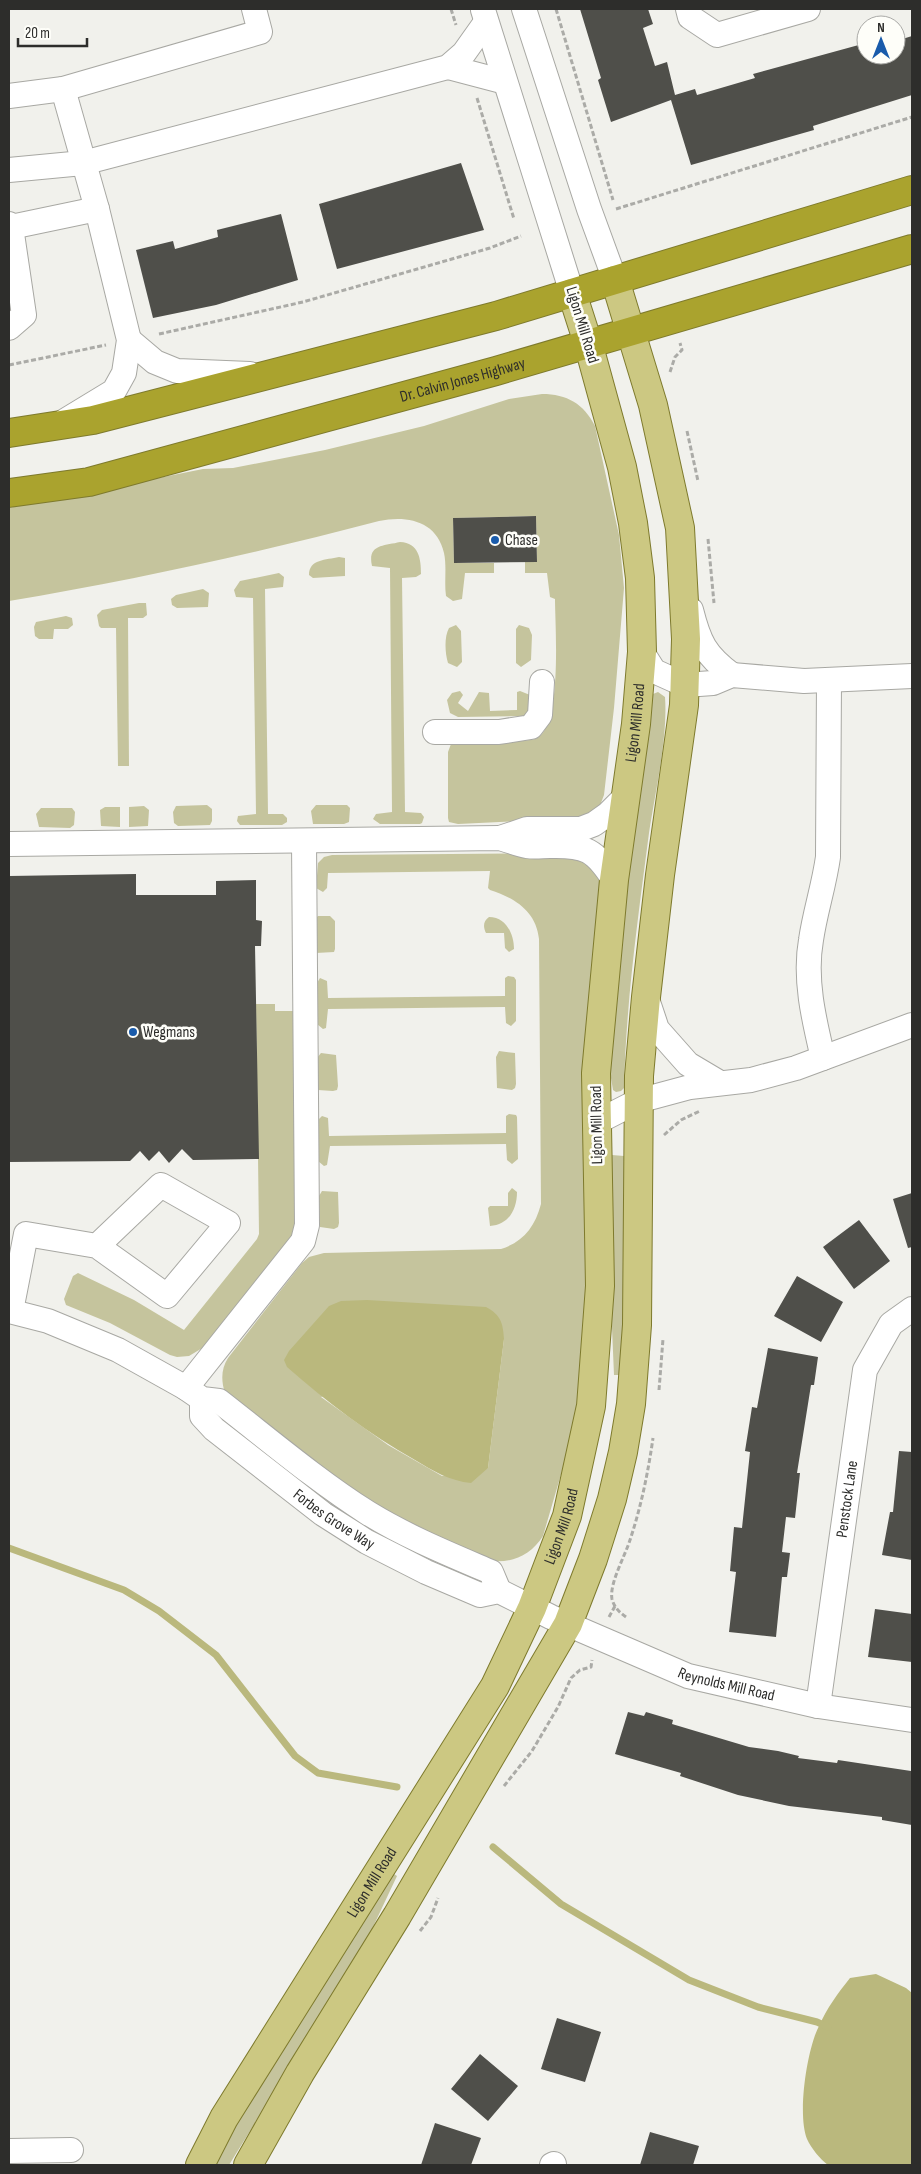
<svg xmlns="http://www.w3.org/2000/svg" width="921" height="2174" font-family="'Sofia Sans Condensed',sans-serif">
<rect width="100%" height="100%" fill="#f1f1ec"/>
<path fill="#c5c49d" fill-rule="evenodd" d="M 542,394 C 567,394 584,404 595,426 L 619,535 L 624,588 L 614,708 L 604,795 L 599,808 L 586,818 L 458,824 L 449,822 L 448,818 L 448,752 L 451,744 L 459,740 C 476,740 521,743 535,739 C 563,730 555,625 555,599 L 550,597 L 547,573 L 525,573 L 525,562 L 537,562 L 536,516 L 453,518 L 454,563 L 494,563 L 494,573 L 465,573 L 462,599 L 453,601 L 446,596 C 444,582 447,567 444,553 C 437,521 407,515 379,521 C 257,553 134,580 9,601 L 9,508 L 203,469 L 233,468 L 325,450 L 424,426 L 509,399 Z
M 400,542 C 419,543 421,559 421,574 L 416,577 L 402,578 L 405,812 L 421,813 L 424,817 L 422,823 L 420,824 L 380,824 L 373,819 L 376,814 L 392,812 L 390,568 L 372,566 C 367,544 384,546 400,542 Z
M 339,557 L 345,558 L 345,576 L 313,578 L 309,575 C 309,559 326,560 339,557 Z
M 279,573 L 284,577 L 283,587 L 265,589 L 268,814 L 283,814 L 287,818 L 287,822 L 282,825 L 240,825 L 237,821 L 238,816 L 256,814 L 253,598 L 236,597 L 234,590 L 240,581 Z
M 203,589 L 209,593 L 208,607 L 177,608 L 172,605 L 171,599 L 176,595 Z
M 139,603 L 146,603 L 147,615 L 143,618 L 128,618 L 129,766 L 118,766 L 116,628 L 101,628 L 99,626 L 97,615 L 102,610 Z
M 66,616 L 72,618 L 73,625 L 68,629 L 54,629 L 53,639 L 39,639 L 35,636 L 34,627 L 36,622 Z
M 456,625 L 461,631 L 462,662 L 457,667 L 448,663 C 445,653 444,637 449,628 Z
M 519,625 L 529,628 L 532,635 L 531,660 L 521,667 L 516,663 L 516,629 Z
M 460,691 L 463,695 L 458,703 L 468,711 L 479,692 L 489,693 L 490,711 L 517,710 L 517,692 L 520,691 L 530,695 L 532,705 L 526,716 L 458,717 L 450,713 L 447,700 L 452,693 Z
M 658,692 L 665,697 C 668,737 655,793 649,833 C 638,918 626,1002 624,1088 L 621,1091 L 616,1092 L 613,1090 L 610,1072 L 621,922 L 641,788 L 651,698 L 653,694 Z
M 207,805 L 212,809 L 212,821 L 210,825 L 178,826 L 174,823 L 173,812 L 176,806 Z
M 316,805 L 347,805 L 350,808 L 349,822 L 344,824 L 313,824 L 311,811 Z
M 144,806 L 149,810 L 148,826 L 129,827 L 129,807 Z
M 105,807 L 120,807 L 120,827 L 101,826 L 100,810 Z
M 41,808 L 72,808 L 75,812 L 74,825 L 70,828 L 39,827 L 36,814 Z
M 575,853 L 581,855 L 601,879 L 586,1038 L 584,1097 L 586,1312 L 578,1406 L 569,1447 L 543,1536 C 531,1555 513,1563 492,1561 L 376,1509 L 225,1393 C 221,1381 221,1369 228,1358 L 302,1263 L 309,1257 L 324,1253 L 501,1249 C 523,1242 535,1227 541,1204 L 539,939 C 536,911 515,898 490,890 L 488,888 L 490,871 L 328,873 L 327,888 L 323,892 L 316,888 L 318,863 L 324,857 L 332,855 ZM 504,1339 L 488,1468 L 442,1476 L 388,1445 L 321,1397 Z
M 318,916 L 330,916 L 335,921 L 335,949 L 334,952 L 316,953 L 316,918 Z
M 489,917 C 506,917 514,934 514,949 L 509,952 L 505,948 L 504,933 L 486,933 C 483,927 483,921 489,917 Z
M 508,976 L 514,977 L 516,980 L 516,1021 L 511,1026 L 506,1023 L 505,1007 L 328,1009 L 326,1028 L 323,1029 L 317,1024 L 317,983 L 320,978 L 327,981 L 328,998 L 505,996 L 505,978 Z
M 256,1004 L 275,1004 L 275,1011 L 294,1011 L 296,1219 L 294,1233 L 204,1347 L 189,1356 L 177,1357 L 170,1355 L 110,1323 L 66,1305 L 64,1299 L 73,1276 L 78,1273 L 134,1300 L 184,1330 L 257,1239 L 259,1234 Z
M 499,1051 L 515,1053 L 516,1084 L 515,1088 L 512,1090 L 497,1088 L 496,1057 Z
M 321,1053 L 336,1055 L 338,1086 L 337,1090 L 333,1091 L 318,1090 L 317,1058 Z
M 509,1114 L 516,1115 L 517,1117 L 518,1159 L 512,1164 L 507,1160 L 506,1144 L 330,1146 L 327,1165 L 324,1166 L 318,1161 L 318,1120 L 322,1116 L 328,1118 L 329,1136 L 506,1133 L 506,1116 Z
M 612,1155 L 624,1156 L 626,1258 L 622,1375 L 614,1375 L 611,1305 L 610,1156 Z
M 512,1188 L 517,1192 C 517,1209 509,1225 490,1226 L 488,1208 L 490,1206 L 508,1206 L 508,1193 Z
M 322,1191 L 338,1192 L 339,1223 L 338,1227 L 334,1229 L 320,1227 L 319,1196 Z
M 391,1872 L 397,1876 L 364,1946 L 229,2165 L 212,2165 L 222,2144 Z"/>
<path fill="#bab87d" d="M 367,1300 L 486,1307 C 501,1315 503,1323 504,1339 L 488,1468 L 471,1483 C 450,1481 433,1471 415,1460 C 369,1434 327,1402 287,1367 L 284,1360 L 289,1351 L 329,1306 L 341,1301 Z
M 876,1974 L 906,1988 L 912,1993 L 912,2165 L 828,2165 C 820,2159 811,2148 807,2139 C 797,2114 807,2049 819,2026 C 827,2008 838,1993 850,1978 Z"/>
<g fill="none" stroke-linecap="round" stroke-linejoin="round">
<path stroke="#bab87d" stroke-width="7" d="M 9,1548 L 124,1590 L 159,1611 L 216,1655 L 295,1756 L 318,1773 L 397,1787
M 493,1847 L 561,1904 L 689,1980 L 758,2007 L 817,2022 L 828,2027"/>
</g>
<path fill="#4f4f4a" d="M 580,9 L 648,9 L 653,24 L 643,28 L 655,66 L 667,62 L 675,95 L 695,89 L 697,95 L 755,78 L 753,74 L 866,43 L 866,55 L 896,55 L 896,41 L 912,36 L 912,95 L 813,126 L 814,130 L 691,165 L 671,100 L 611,122 L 598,80 L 601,78 Z
M 461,163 L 484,230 L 337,269 L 319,204 Z
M 281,214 L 298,280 L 216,305 L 153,318 L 136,250 L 173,241 L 175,249 L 218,237 L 217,230 Z
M 536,516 L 537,562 L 454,563 L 453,518 Z
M 136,874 L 136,895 L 216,895 L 216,881 L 256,880 L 256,920 L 262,921 L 261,946 L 255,946 L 259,1159 L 193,1160 L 182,1149 L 169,1163 L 159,1151 L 149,1161 L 140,1151 L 130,1161 L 9,1162 L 9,876 Z
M 912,1193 L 912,1247 L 908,1248 L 893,1199 Z
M 859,1220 L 890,1261 L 854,1289 L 823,1247 Z
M 797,1276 L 843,1302 L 821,1342 L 774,1316 Z
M 768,1348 L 818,1357 L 814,1385 L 811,1385 L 797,1473 L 800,1473 L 795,1518 L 786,1517 L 782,1552 L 790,1553 L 787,1577 L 782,1577 L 776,1637 L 729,1632 L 736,1572 L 730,1571 L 734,1527 L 742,1528 L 750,1452 L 745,1451 L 752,1407 L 757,1408 Z
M 899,1451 L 912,1452 L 912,1560 L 882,1555 L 890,1512 L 893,1512 Z
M 875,1609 L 912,1614 L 912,1662 L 868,1657 Z
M 628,1712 L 644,1716 L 646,1712 L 673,1720 L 672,1724 L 749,1747 L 778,1751 L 799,1756 L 798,1758 L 837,1763 L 838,1760 L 911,1771 L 912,1825 L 882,1820 L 882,1817 L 789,1806 L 738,1795 L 680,1776 L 681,1773 L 615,1754 Z
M 557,2018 L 601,2032 L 585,2082 L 541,2069 Z
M 480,2054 L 518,2086 L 488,2121 L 451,2089 Z
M 435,2123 L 481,2138 L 471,2165 L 421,2165 Z
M 650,2132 L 699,2146 L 693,2165 L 640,2165 Z"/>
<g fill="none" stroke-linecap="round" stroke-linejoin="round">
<defs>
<g id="minor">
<path d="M 524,9 L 589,209 L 615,280"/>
<path d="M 688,9 L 690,17 L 717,35 L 808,9"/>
<path d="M 483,10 L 572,293"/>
<path d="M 448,67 L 505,82"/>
<path d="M 63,89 L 97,209 L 129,340 L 124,373 L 114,391 L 63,422"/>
<path d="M 9,96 L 63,89 L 260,32 L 254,9"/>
<path d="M 9,170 L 83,163 L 448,67 L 464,53 L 486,22"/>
<path d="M 9,224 L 11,227 L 24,315 L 9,328"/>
<path d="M 11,227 L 97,209"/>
<path d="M 129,340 L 155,362 L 177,371 L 250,374"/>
<path d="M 691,610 C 699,642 705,655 732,675"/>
<path d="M 642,652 L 654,671 L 685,685 L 713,683 L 732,675 L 804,681 L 912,676"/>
<path d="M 435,732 L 499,732 L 531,727 L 540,715 L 542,682"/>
<path d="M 500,838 L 527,829 L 581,829 L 594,824 L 608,814 L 626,796"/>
<path d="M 9,844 L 500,838 C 509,841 518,844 527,846 C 534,847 543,846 550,846 C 586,845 595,850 614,880"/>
<path d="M 647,999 L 657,1029 L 688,1064 L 720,1083"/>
<path d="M 823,1058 C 814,1020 804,979 811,940 C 815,912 824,886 828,857 L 829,680"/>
<path d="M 597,1122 L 638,1101 L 690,1087 L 751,1080 L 796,1068 L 912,1025"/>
<path d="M 9,1311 L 48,1321 L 118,1350 L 186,1388 L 202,1399 L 219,1401 C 268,1439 316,1480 368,1513 C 407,1537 449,1554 491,1572 L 499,1591"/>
<path d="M 11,1311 L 26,1234 L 97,1246 L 161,1185 L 228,1223 L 167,1296 L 97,1246"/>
<path d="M 186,1388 L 303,1241 L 307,1225 L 304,841"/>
<path id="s1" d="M 202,1399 L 202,1416 L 214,1429 L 323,1514 L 367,1542 L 426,1572 L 480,1595 L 499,1591 L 551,1617 L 688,1676 L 818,1706 L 912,1720"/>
<path id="s2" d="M 818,1706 L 865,1370 L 891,1324 L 912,1309"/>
<path d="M 9,2151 L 71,2150"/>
<path d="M 552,2165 L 554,2164"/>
</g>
<g id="major">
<path id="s3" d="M 200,2165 L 224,2118 L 495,1686 L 532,1608 L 567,1516 L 591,1406 L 600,1286 L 596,1073 L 614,880 L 636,724 L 642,652 L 640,578 L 633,523 L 622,467 L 588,343 L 572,293"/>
<path d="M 248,2165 L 300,2073 L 397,1916 L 568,1624 L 593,1559 L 612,1499 L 623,1452 L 631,1404 L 637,1325 L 639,1076 L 646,997 L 660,875 L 684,705 L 686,639 L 680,528 L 653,405 L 615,280"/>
</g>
<g id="highway">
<path d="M 9,433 L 93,420 L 496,316 L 912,190"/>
<path id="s4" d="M 9,493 L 89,482 L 496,371 L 912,249"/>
</g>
</defs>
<use href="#minor" stroke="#a8a8a3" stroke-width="26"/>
<use href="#major" stroke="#7e7a2d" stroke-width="30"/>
<use href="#highway" stroke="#7e7a2d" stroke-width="30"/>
<path stroke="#ababa7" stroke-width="3" stroke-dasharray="5 2.5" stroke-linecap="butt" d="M 451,9 L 456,25
M 556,9 L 613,200
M 477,98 L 514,219
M 616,209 L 912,117
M 159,334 L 303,302 L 490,248 L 521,236
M 9,365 L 106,345
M 670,372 L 675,357 L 682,350 L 680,343
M 687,431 L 698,481
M 708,539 L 714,603
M 664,1135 L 681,1120 L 700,1111
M 659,1390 L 663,1339
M 609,1617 L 615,1606
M 626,1617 C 619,1612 614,1607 612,1599 C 609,1584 625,1556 630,1540 C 641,1507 648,1473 653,1438
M 504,1786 L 532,1751 L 558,1707 L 571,1678 L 580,1670 L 591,1667 L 592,1660
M 420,1931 L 431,1917 L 438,1898"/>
<use href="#minor" stroke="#fff" stroke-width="24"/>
<use href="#major" stroke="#ccc882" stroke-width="28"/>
<use href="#highway" stroke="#aaa32e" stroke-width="28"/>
</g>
<g fill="#195bab" stroke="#fefef9" stroke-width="2">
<circle cx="495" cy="540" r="5"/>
<circle cx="133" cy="1032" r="5"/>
</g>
<g text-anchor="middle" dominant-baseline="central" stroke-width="5" stroke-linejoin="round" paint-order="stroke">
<g font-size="16" fill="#2d2d2b" stroke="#fefef9">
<text transform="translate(582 325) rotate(73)">Ligon Mill Road</text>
<text stroke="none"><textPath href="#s4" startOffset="468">Dr. Calvin Jones Highway</textPath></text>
<text stroke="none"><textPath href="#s3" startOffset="1546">Ligon Mill Road</textPath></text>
<text transform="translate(597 1125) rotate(-91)">Ligon Mill Road</text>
<text stroke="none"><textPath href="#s2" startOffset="209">Penstock Lane</textPath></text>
<text stroke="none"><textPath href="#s1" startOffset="185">Forbes Grove Way</textPath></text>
<text stroke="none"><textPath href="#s3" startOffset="736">Ligon Mill Road</textPath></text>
<text stroke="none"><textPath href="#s1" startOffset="616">Reynolds Mill Road</textPath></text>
<text stroke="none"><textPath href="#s3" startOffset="331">Ligon Mill Road</textPath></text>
</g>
<g font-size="16" fill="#2d2d2b" stroke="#fefef9" text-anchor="start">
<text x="505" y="540">Chase</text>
<text x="143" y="1032">Wegmans</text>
</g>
</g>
<rect width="921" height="2174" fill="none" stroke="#2d2d2b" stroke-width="20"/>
<g transform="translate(881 40)"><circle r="24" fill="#fefef9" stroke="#aaaaa7"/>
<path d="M0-4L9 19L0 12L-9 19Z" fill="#195bab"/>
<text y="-8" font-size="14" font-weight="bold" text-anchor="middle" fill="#2d2d2b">N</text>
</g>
<path d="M18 38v8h69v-8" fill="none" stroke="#2d2d2b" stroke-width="2.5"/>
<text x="25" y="38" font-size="15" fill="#2d2d2b" stroke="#fefef9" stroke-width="4" paint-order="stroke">20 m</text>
</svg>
